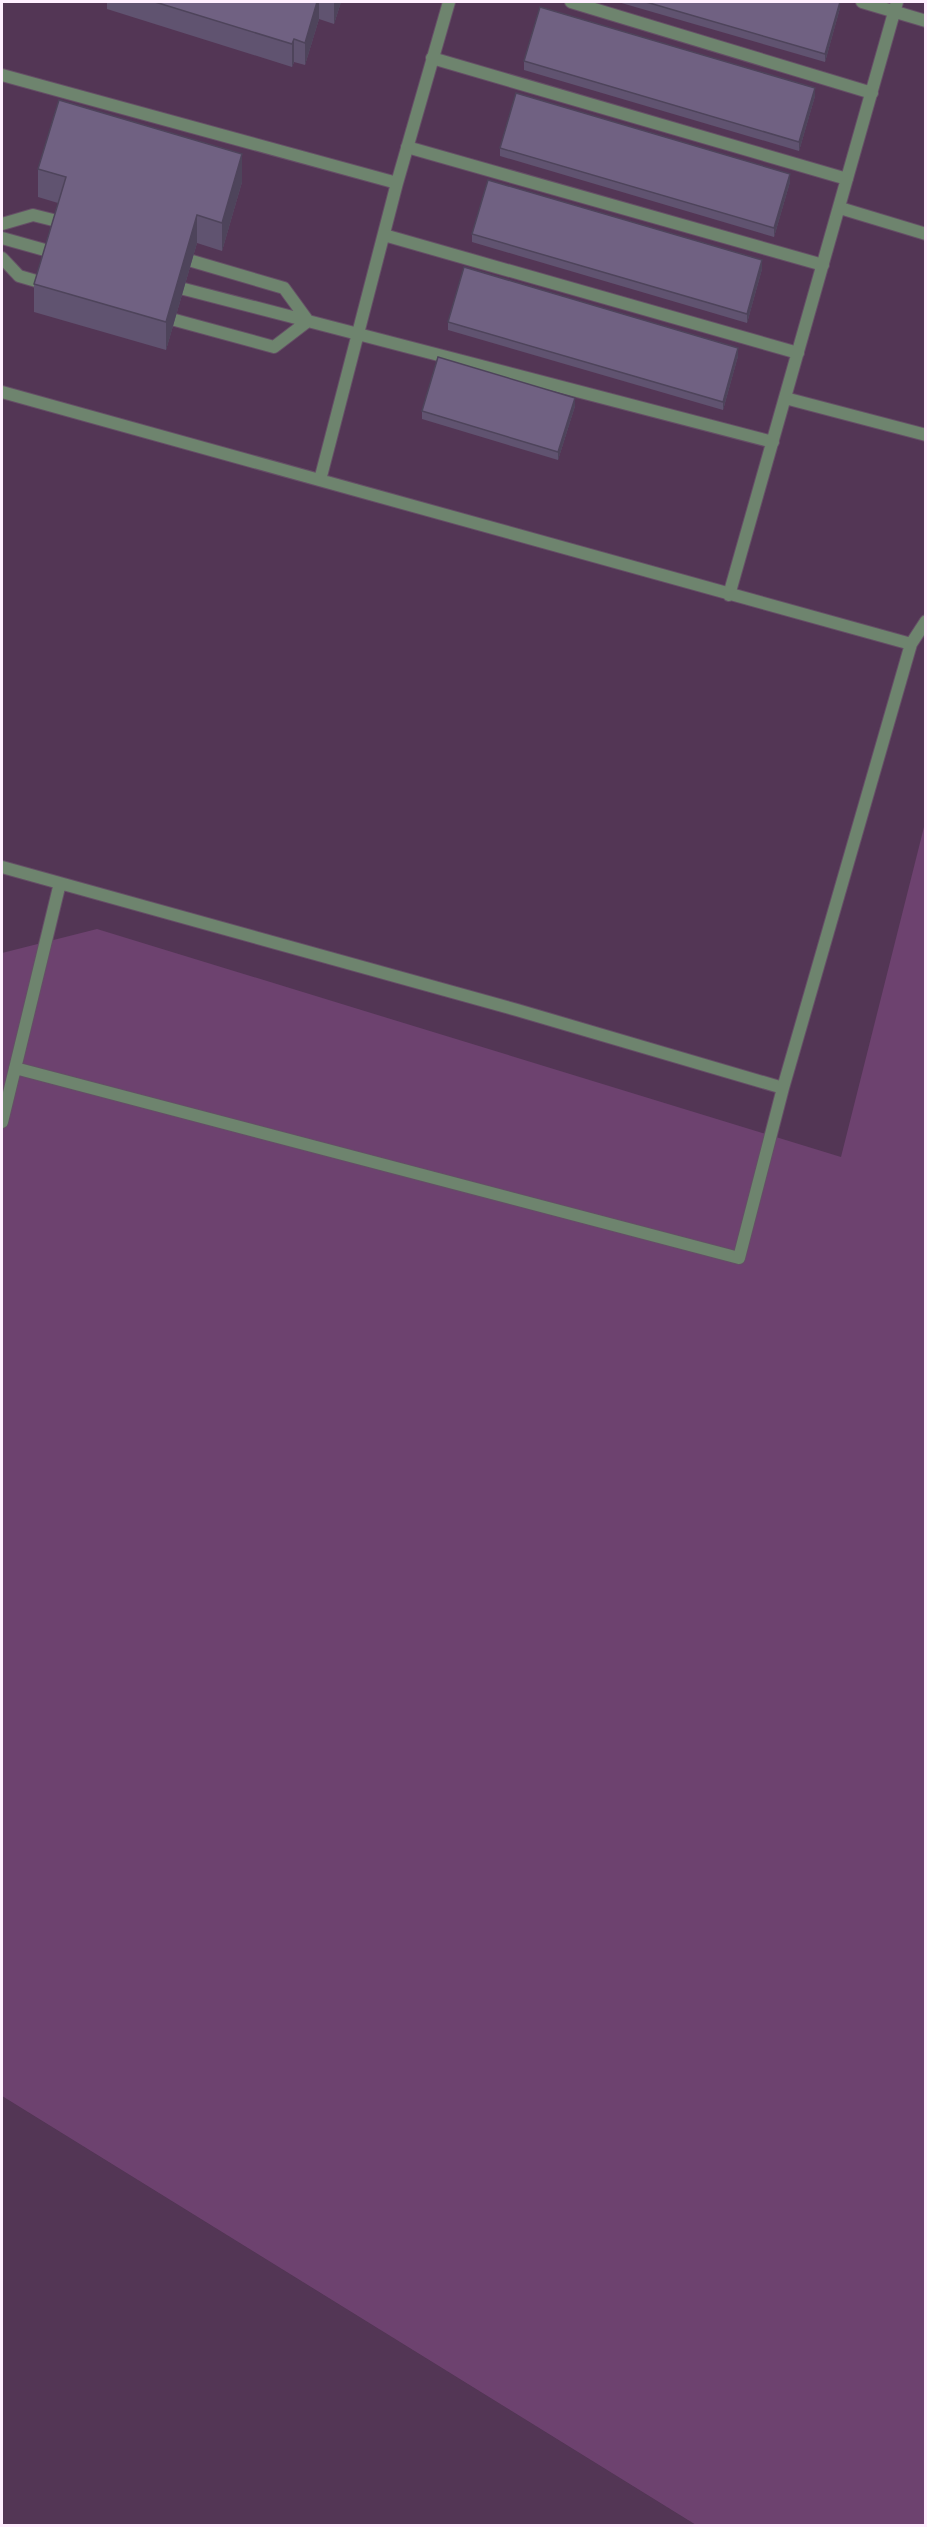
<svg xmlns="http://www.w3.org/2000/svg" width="927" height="2527" font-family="Manrope,sans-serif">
<rect width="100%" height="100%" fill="#483049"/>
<path fill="#533655" d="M 2,2 L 925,2 L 925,1110 L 903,1248 L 2,1192 Z
M 2,2096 L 696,2525 L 2,2525 Z"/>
<path fill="#6d426f" d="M 925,823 L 925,2525 L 696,2525 L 2,2096 L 2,953 L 97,929 L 841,1157 Z"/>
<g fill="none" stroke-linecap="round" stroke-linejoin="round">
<defs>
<path id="lane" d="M 571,2 L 872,93
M 862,2 L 926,21
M 432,58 L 847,179
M 2,75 L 397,183 L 449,2
M 407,147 L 823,265
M 840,208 L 926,234
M 2,224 L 33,215 L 61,222
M 384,235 L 798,353
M 2,238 L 52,252
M 2,258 L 19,276 L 43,283
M 192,261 L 284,288 L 308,321 L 773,442
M 184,289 L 308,321
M 175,320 L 274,347 L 308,321
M 2,392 L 911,644 L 783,1088 L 517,1010 L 2,867
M 785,398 L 926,435
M 320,480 L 397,183
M 729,595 L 897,2
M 911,644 L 926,621
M 15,1068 L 739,1258 L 783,1088
M 2,1122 L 60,883"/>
</defs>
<use href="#lane" stroke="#654f66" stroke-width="14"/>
<use href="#lane" stroke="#6e846e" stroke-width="12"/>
</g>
<path fill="#605370" d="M 107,2 L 341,2 L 334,24 L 319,19 L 305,65 L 294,62 L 292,67 L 107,9 Z
M 618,2 L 840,2 L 840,8 L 825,62 Z
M 524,61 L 815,96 L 799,151 L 524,70 Z
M 500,148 L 790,182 L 774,237 L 500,156 Z
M 38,169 L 242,182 L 222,251 L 197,243 L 166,350 L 34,312 L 34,284 L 58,203 L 38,197 Z
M 472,234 L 762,269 L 747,323 L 472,242 Z
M 448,322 L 738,356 L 723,410 L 448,330 Z
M 575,406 L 558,460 L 422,419 L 422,411 Z"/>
<path fill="#4e445b" d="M 317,2 L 319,2 L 319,19 L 305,65 L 305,43 Z
M 334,2 L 341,2 L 334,24 Z
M 840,2 L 840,8 L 825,62 L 825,54 Z
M 294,39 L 294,62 L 292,67 L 292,44 Z
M 815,88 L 815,96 L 799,151 L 799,142 Z
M 242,154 L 242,182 L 222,251 L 222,223 Z
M 790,174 L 790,182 L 774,237 L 774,228 Z
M 197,215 L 197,243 L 166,350 L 166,322 Z
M 762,260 L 762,269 L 747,323 L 747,314 Z
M 738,348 L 738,356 L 723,410 L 723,402 Z
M 575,398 L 575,406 L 558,460 L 558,452 Z"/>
<path fill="#706182" stroke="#4e445b" stroke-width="1.5" d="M 155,2 L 317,2 L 305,43 L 294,39 L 292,44 Z
M 646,2 L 840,2 L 825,54 Z
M 540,7 L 815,88 L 799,142 L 524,61 Z
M 516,93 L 790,174 L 774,228 L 500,148 Z
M 59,100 L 242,154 L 222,223 L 197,215 L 166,322 L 34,284 L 66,177 L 38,169 Z
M 488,180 L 762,260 L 747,314 L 472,234 Z
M 464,267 L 738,348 L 723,402 L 448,322 Z
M 438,357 L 575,398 L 558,452 L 422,411 Z"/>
<rect width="927" height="2527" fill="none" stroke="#ffefff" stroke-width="6"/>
</svg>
